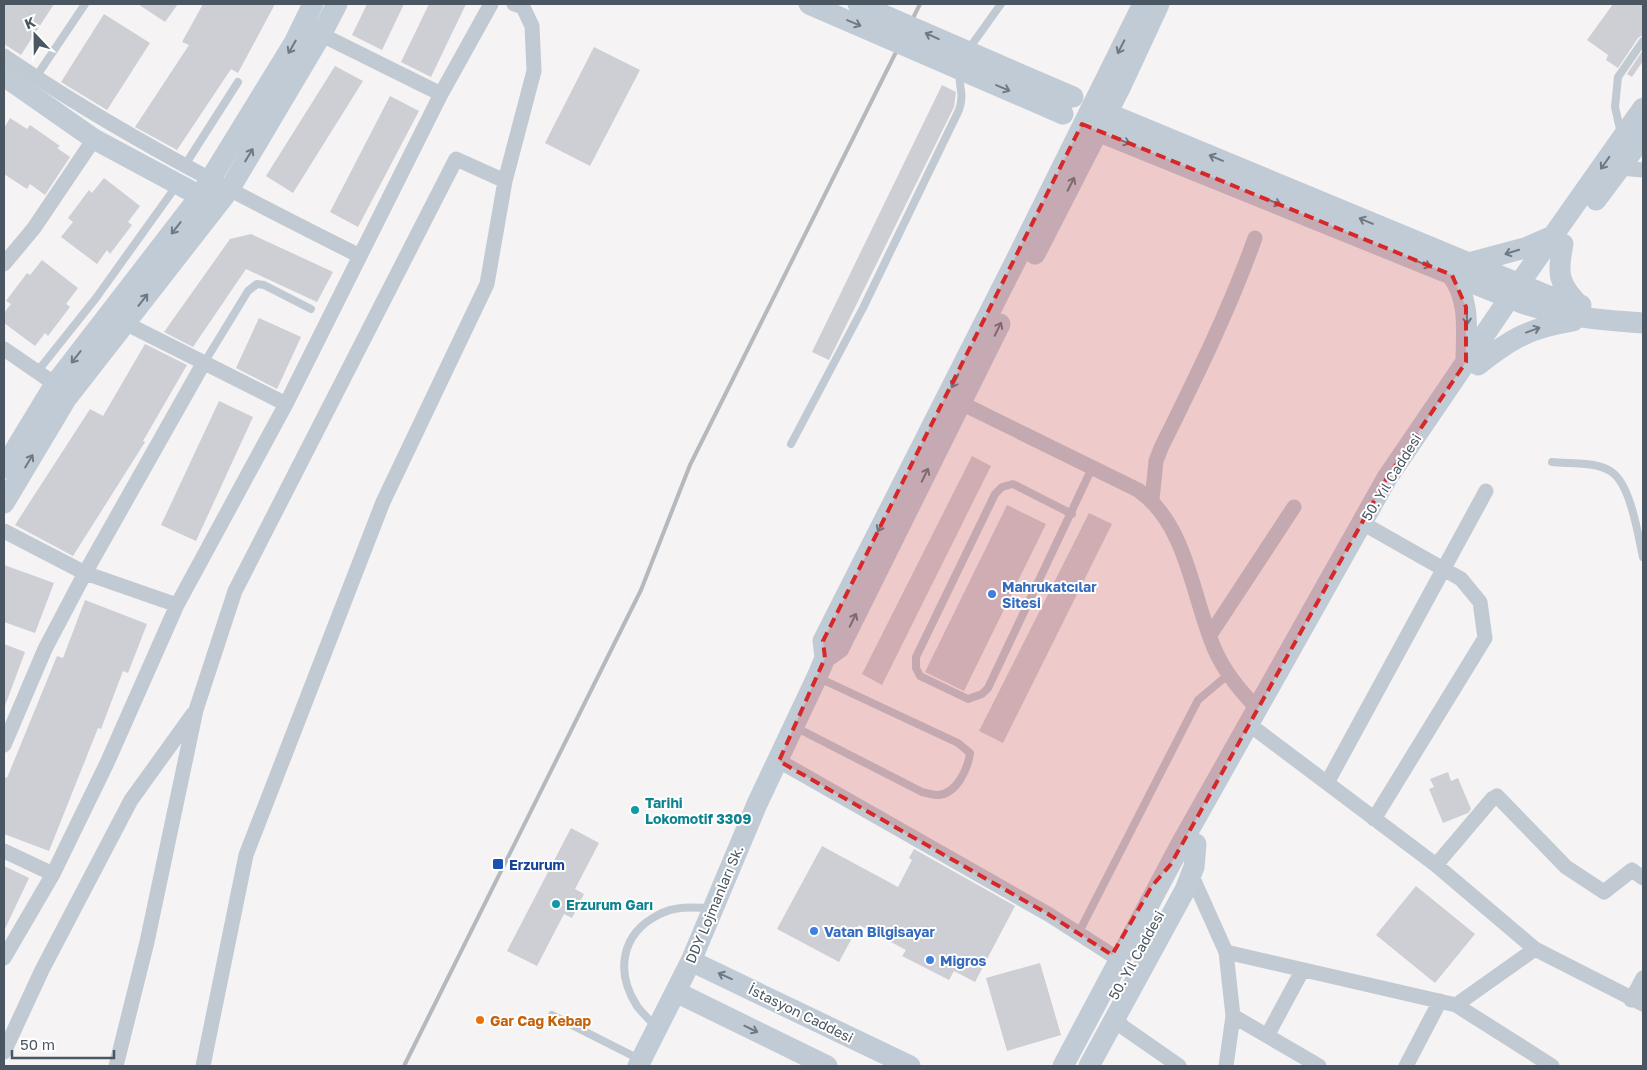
<svg xmlns="http://www.w3.org/2000/svg" width="1647" height="1070" font-family="'Golos Text',sans-serif">
<rect width="100%" height="100%" fill="#f5f3f3"/>
<path fill="#cdcfd5" d="M 4,4 L 54,4 L 21,55 L 4,44 Z
M 138,4 L 178,4 L 165,22 Z
M 203,4 L 275,4 L 238,73 L 231,69 L 177,150 L 135,127 L 189,45 L 182,42 Z
M 367,4 L 404,4 L 382,50 L 352,35 Z
M 429,4 L 466,4 L 431,77 L 401,62 Z
M 1613,4 L 1643,4 L 1643,35 L 1638,38 L 1618,68 L 1606,60 L 1608,55 L 1587,40 Z
M 104,14 L 150,43 L 107,110 L 61,82 Z
M 594,47 L 640,70 L 590,166 L 545,143 Z
M 1643,50 L 1643,61 L 1632,77 L 1627,74 Z
M 335,66 L 363,81 L 293,193 L 266,176 Z
M 942,85 L 956,92 L 954,107 L 829,360 L 812,352 Z
M 390,96 L 419,111 L 358,227 L 330,212 Z
M 10,118 L 27,129 L 30,125 L 60,146 L 57,148 L 70,157 L 45,195 L 30,184 L 27,189 L 4,174 L 4,128 Z
M 104,178 L 140,206 L 128,222 L 132,225 L 110,254 L 107,250 L 97,264 L 61,237 L 73,222 L 68,218 L 89,190 L 92,193 Z
M 251,234 L 333,272 L 317,302 L 246,269 L 193,347 L 164,332 L 230,239 Z
M 42,260 L 78,288 L 66,304 L 70,307 L 48,336 L 45,333 L 35,346 L 4,323 L 4,313 L 11,304 L 6,301 L 27,273 L 30,275 Z
M 259,318 L 301,337 L 277,389 L 236,368 Z
M 145,344 L 187,365 L 143,441 L 145,442 L 73,556 L 15,525 L 90,409 L 103,416 Z
M 219,401 L 253,417 L 196,541 L 161,525 Z
M 972,456 L 991,466 L 882,685 L 862,674 Z
M 1007,505 L 1046,524 L 964,691 L 925,672 Z
M 1089,513 L 1112,524 L 1003,743 L 979,731 Z
M 4,565 L 54,583 L 35,633 L 4,622 Z
M 85,600 L 147,624 L 128,673 L 123,671 L 101,729 L 98,728 L 49,851 L 4,834 L 4,777 L 7,778 L 57,656 L 63,658 Z
M 4,644 L 25,652 L 5,706 L 4,706 Z
M 1448,772 L 1451,781 L 1458,778 L 1471,809 L 1468,813 L 1443,823 L 1429,789 L 1434,787 L 1430,779 Z
M 571,828 L 599,843 L 575,889 L 584,894 L 572,918 L 564,914 L 537,966 L 507,951 Z
M 822,846 L 898,887 L 912,860 L 909,858 L 914,849 L 1015,906 L 975,982 L 954,971 L 949,980 L 902,956 L 906,950 L 859,925 L 839,962 L 777,929 Z
M 4,866 L 29,878 L 4,931 Z
M 1416,886 L 1475,934 L 1435,983 L 1376,935 Z
M 1040,963 L 1061,1035 L 1007,1051 L 986,978 Z"/>
<g fill="none" stroke-linecap="round" stroke-linejoin="round">
<path stroke="#c1cad2" stroke-width="8" d="M 968,50 L 1001,4
M 36,77 L 85,4
M 1621,133 L 1615,107 L 1618,77 L 1643,41
M 185,165 L 238,82
M 204,363 L 248,291 L 257,284 L 264,285 L 311,309
M 37,372 L 96,298 L 177,185
M 791,444 L 863,308 L 959,110 C 965,91 958,89 960,72
M 1552,462 C 1570,464 1598,461 1613,473 C 1631,487 1638,535 1643,557
M 1072,514 L 1013,484 L 1002,487 L 995,494 L 916,657 L 916,668 L 920,676 L 968,699 L 982,694 L 988,688 L 1092,468
M 795,727 L 922,792 C 927,793 933,795 938,795 C 957,794 968,768 970,753 L 958,743 L 819,678
M 1078,934 L 1198,700 L 1229,674
M 552,1015 L 639,1059
M 655,1026 C 649,1019 642,1013 637,1006 C 615,972 621,934 658,915 C 674,906 693,907 711,908"/>
<path stroke="#c1cad2" stroke-width="15" d="M 4,56 C 117,133 238,195 360,256
M 441,94 L 491,4
M 1620,168 L 1643,170
M 4,264 L 34,228 L 94,139
M 125,323 L 286,404
M 4,349 L 55,384
M 961,403 L 1138,490 C 1188,525 1192,598 1215,650 C 1225,673 1241,692 1258,709
M 1152,500 L 1156,461 L 1161,448 C 1195,379 1229,311 1255,238
M 1371,528 L 1461,579 L 1480,602 L 1485,638 L 1374,819
M 4,531 L 85,573 L 177,605
M 1210,635 L 1294,507
M 1258,731 L 1436,865 L 1535,949 L 1643,1004
M 4,745 L 45,649 L 85,573 L 203,364
M 779,761 L 1048,914 L 1112,955
M 1327,783 L 1486,491
M 4,851 L 53,874
M 1436,865 L 1492,799 L 1497,796 L 1566,867 L 1604,892 L 1632,870 L 1643,878
M 1191,874 L 1226,952 L 1233,1016 L 1226,1066
M 1226,952 L 1456,1005 L 1552,1066
M 4,958 L 53,874 L 107,763 L 177,605 L 286,404 L 441,94 L 314,31
M 1631,1000 L 1643,978
M 1456,1005 L 1535,949
M 1233,1016 L 1319,1066
M 1115,1017 L 1123,1027 L 1179,1066
M 1267,1036 L 1302,971
M 4,1052 L 42,970 L 131,800 L 193,714
M 116,1066 L 147,942 L 196,710 L 235,591 L 456,159 L 505,181
M 203,1066 L 246,855 L 383,502 L 487,284 L 505,181 L 534,71 L 532,26 L 523,7 L 514,4
M 1406,1066 L 1440,1001"/>
<path stroke="#c1cbd6" stroke-width="21" d="M 4,76 L 94,139 L 200,196 L 211,205
M 1095,108 L 1546,295 L 1581,305
M 1085,126 L 1522,303 C 1562,317 1601,320 1643,323
M 1596,200 L 1643,137
M 1563,244 C 1557,273 1558,284 1579,305
M 1035,254 L 1120,88 L 1159,4
M 1469,263 L 1525,248 L 1553,236
M 1452,275 C 1471,302 1466,330 1466,362
M 1478,365 C 1512,338 1530,328 1573,321
M 4,468 L 55,384 L 200,196 L 294,43 L 313,4
M 4,503 L 66,399 L 229,190 L 321,35 L 337,4
M 825,658 L 839,648 L 1000,324
M 691,961 L 910,1066
M 676,992 L 827,1066
M 638,1066 L 691,961 L 757,804 L 817,677 L 825,658 L 823,641 L 1016,260 L 1143,4
M 1063,1066 L 1180,846 L 1387,478 L 1519,284 L 1643,108
M 1089,1066 L 1185,890 L 1194,867 L 1196,844"/>
<path stroke="#b5b8bd" stroke-width="4" d="M 404,1066 L 641,590 L 690,465 L 920,4"/>
<path stroke="#c1cbd6" stroke-width="21" d="M 809,4 L 1063,114
M 858,4 L 1073,97"/>
</g>
<defs><path id="oneway-shaft" d="M-6 0H5M1.5-3L5.5 0L1.5 3" fill="none" stroke-width="1.6" stroke-linecap="round" stroke-linejoin="round" transform="scale(1.25)"/></defs>
<g stroke="#6e7984">
<use href="#oneway-shaft" transform="translate(854 23) rotate(23)"/>
<use href="#oneway-shaft" transform="translate(932 36) rotate(-156)"/>
<use href="#oneway-shaft" transform="translate(292 47) rotate(120)"/>
<use href="#oneway-shaft" transform="translate(1121 47) rotate(117)"/>
<use href="#oneway-shaft" transform="translate(1003 88) rotate(23)"/>
<use href="#oneway-shaft" transform="translate(1123 141) rotate(22)"/>
<use href="#oneway-shaft" transform="translate(249 155) rotate(-59)"/>
<use href="#oneway-shaft" transform="translate(1216 158) rotate(-157)"/>
<use href="#oneway-shaft" transform="translate(1605 163) rotate(125)"/>
<use href="#oneway-shaft" transform="translate(1071 184) rotate(-63)"/>
<use href="#oneway-shaft" transform="translate(1274 202) rotate(22)"/>
<use href="#oneway-shaft" transform="translate(1366 221) rotate(-157)"/>
<use href="#oneway-shaft" transform="translate(176 228) rotate(128)"/>
<use href="#oneway-shaft" transform="translate(1512 252) rotate(163)"/>
<use href="#oneway-shaft" transform="translate(1424 264) rotate(22)"/>
<use href="#oneway-shaft" transform="translate(143 300) rotate(-52)"/>
<use href="#oneway-shaft" transform="translate(1467 317) rotate(87)"/>
<use href="#oneway-shaft" transform="translate(998 329) rotate(-64)"/>
<use href="#oneway-shaft" transform="translate(1533 330) rotate(-20)"/>
<use href="#oneway-shaft" transform="translate(76 357) rotate(128)"/>
<use href="#oneway-shaft" transform="translate(955 381) rotate(117)"/>
<use href="#oneway-shaft" transform="translate(29 461) rotate(-59)"/>
<use href="#oneway-shaft" transform="translate(925 475) rotate(-64)"/>
<use href="#oneway-shaft" transform="translate(881 525) rotate(117)"/>
<use href="#oneway-shaft" transform="translate(853 620) rotate(-64)"/>
<use href="#oneway-shaft" transform="translate(725 976) rotate(-156)"/>
<use href="#oneway-shaft" transform="translate(751 1029) rotate(26)"/>
</g>
<path fill="#d62828" fill-opacity="0.2" stroke="#d62828" stroke-width="4" stroke-dasharray="10 6" stroke-linejoin="round" d="M 1082,124 L 1452,275 L 1466,307 L 1466,362 L 1387,478 L 1171,864 L 1152,886 L 1112,955 L 1048,914 L 779,761 L 825,658 L 823,641 Z"/>
<g fill="#3f7fe0" stroke="#fff" stroke-width="2">
<circle cx="992" cy="594" r="5"/>
<circle cx="814" cy="931" r="5"/>
<circle cx="930" cy="960" r="5"/>
</g>
<g fill="#0f9aa8" stroke="#fff" stroke-width="2">
<circle cx="635" cy="810" r="5"/>
<circle cx="556" cy="904" r="5"/>
</g>
<rect fill="#1a4fb4" stroke="#fff" stroke-width="2" x="492" y="858" width="12" height="12" rx="2.5"/>
<circle fill="#e8710a" stroke="#fff" stroke-width="2" cx="480" cy="1020" r="5"/>
<g text-anchor="middle" dominant-baseline="central" stroke-width="4" stroke-linejoin="round" paint-order="stroke">
<g font-size="14" fill="#4a5661" stroke="#fff">
<text transform="translate(1391 477) rotate(-58)">50. Yıl Caddesi</text>
<text transform="translate(714 904) rotate(-67)">DDY Lojmanları Sk.</text>
<text transform="translate(1136 955) rotate(-61)">50. Yıl Caddesi</text>
<text transform="translate(801 1013) rotate(26)">İstasyon Caddesi</text>
</g>
<g font-size="14" font-weight="bold" fill="#366cbe" stroke="#fff" text-anchor="start">
<text x="1002" y="586">Mahrukatcılar<tspan x="1002" dy="16">Sitesi</tspan></text>
<text x="824" y="931">Vatan Bilgisayar</text>
<text x="940" y="960">Migros</text>
</g>
<g font-size="14" font-weight="bold" fill="#0d838f" stroke="#fff" text-anchor="start">
<text x="645" y="802">Tarihi<tspan x="645" dy="16">Lokomotif 3309</tspan></text>
<text x="566" y="904">Erzurum Garı</text>
</g>
<g font-size="14" font-weight="bold" fill="#164399" stroke="#fff" text-anchor="start">
<text x="509" y="864">Erzurum</text>
</g>
<g font-size="14" font-weight="bold" fill="#c56008" stroke="#fff" text-anchor="start">
<text x="490" y="1020">Gar Cağ Kebap</text>
</g>
</g>
<rect width="1647" height="1070" fill="none" stroke="#4a5661" stroke-width="10"/>
<g transform="translate(35 35) rotate(338)" stroke="#ffffff" stroke-width="4" paint-order="stroke">
<path d="M0-4L9 19L0 12L-9 19Z" fill="#4a5661"/>
<text y="-8" font-size="14" font-weight="bold" text-anchor="middle" fill="#4a5661">K</text>
</g>
<path d="M12 1050v8h102v-8" fill="none" stroke="#4a5661" stroke-width="2.5"/>
<text x="20" y="1050" font-size="15" fill="#4a5661" stroke="#ffffff" stroke-width="4" paint-order="stroke">50 m</text>
</svg>
